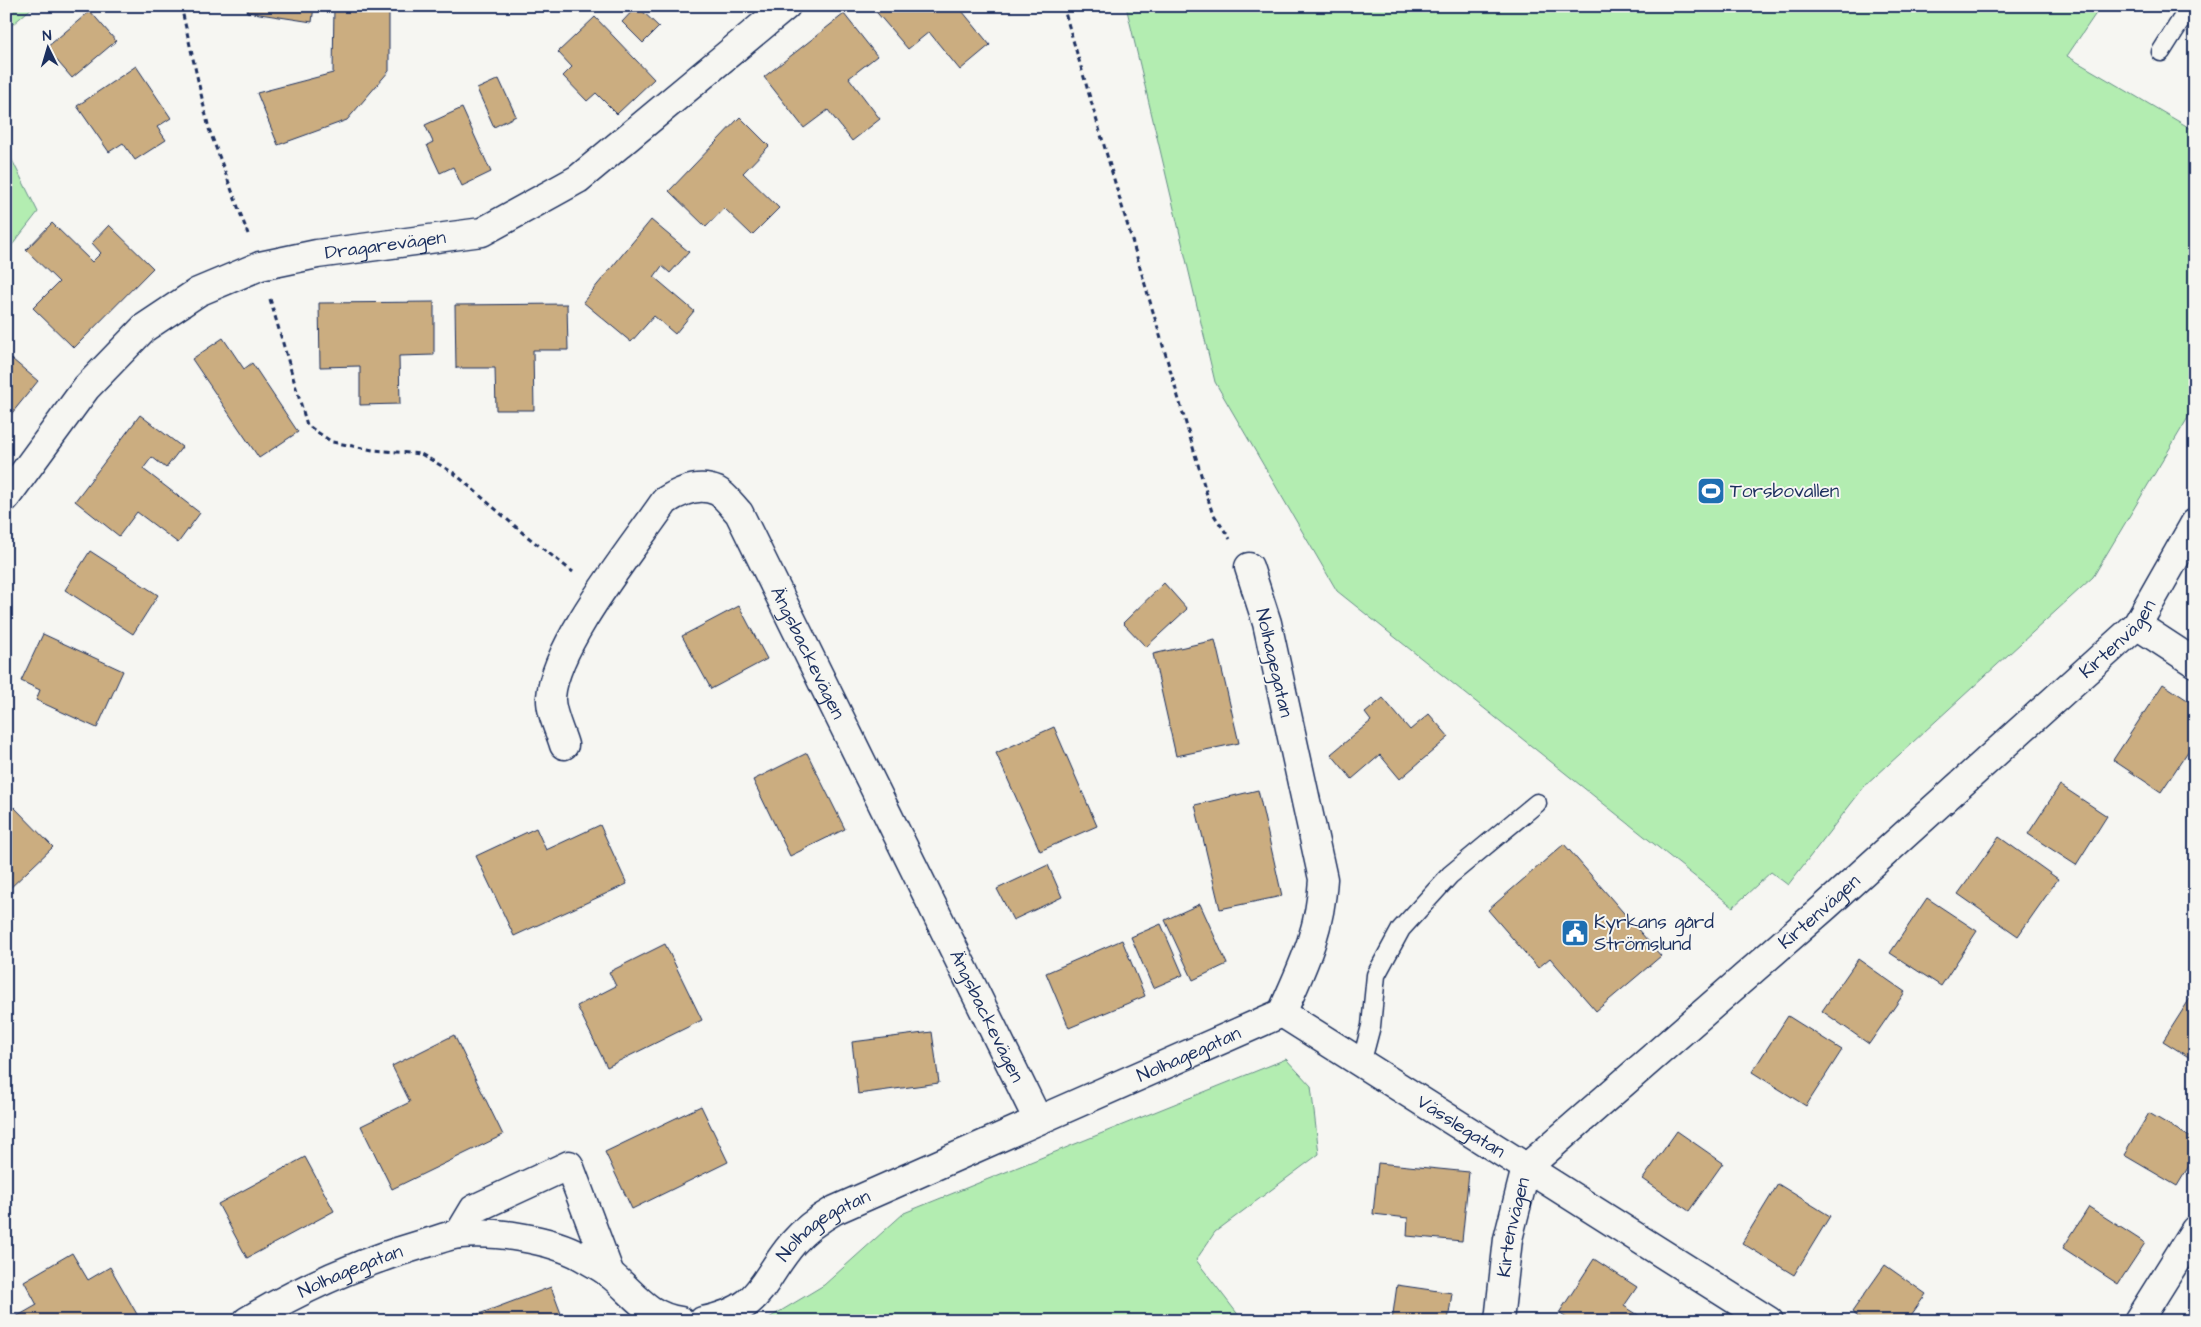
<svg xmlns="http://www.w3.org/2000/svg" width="2201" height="1327" font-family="'Architects Daughter',sans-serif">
<rect width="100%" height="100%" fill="#f6f6f2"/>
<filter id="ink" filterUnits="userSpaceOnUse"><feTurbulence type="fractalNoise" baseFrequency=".02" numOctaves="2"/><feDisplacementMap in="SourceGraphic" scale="10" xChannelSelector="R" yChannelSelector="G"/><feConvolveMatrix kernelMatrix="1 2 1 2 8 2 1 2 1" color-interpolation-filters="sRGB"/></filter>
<g filter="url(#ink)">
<path fill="#b3edb1" stroke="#678e88" d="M 6,6 L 34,6 L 6,30 Z
M 1126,6 L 2101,6 L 2067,56 L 2195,131 L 2195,406 L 2093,577 L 1864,787 L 1788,885 L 1771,872 L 1733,907 L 1337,591 L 1215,382 Z
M 6,148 L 38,212 L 6,253 Z
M 1286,1059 L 1311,1086 L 1319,1154 L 1215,1232 L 1196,1260 L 1243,1321 L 764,1321 L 824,1285 L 904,1213 Z"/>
<path fill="#cbad80" stroke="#1b2f5e" d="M 248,6 L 314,6 L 312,22 L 247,12 Z
M 334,6 L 389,13 L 389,71 L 347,120 L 278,145 L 257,93 L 333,73 Z
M 637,6 L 659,27 L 643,43 L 622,22 Z
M 958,6 L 990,45 L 960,70 L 929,32 L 908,49 L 872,7 Z
M 90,11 L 116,41 L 72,78 L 46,48 Z
M 844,14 L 877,56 L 849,78 L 880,119 L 852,141 L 828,110 L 804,128 L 764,77 Z
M 595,17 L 654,79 L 617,114 L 596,93 L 587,101 L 563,76 L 572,67 L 558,52 Z
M 136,66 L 171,118 L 157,127 L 166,140 L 135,160 L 123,143 L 109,152 L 77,106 Z
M 499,79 L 516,116 L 494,127 L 477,89 Z
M 462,108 L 491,172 L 462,186 L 453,167 L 440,173 L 427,145 L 433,142 L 425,125 Z
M 740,117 L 769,146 L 743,173 L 779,208 L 752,235 L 724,208 L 706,227 L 669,191 Z
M 651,220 L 689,252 L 670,273 L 662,266 L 654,277 L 694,311 L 675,334 L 654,316 L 631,342 L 583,302 Z
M 52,223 L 92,262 L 101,253 L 92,243 L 109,225 L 153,268 L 74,348 L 33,308 L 59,282 L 26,250 Z
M 434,302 L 434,355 L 399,356 L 400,404 L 360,405 L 360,366 L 320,367 L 319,303 Z
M 567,304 L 568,350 L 533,350 L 534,410 L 496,410 L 495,368 L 456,368 L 455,305 Z
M 223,338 L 244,369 L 252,363 L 298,432 L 259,458 L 192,359 Z
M 6,354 L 38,381 L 8,418 L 6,417 Z
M 140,415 L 182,447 L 166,468 L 152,457 L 143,469 L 200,513 L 178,543 L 137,512 L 119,536 L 75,501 Z
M 90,551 L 158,595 L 133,634 L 65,590 Z
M 1164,583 L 1187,609 L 1146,647 L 1123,623 Z
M 739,606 L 767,659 L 711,689 L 682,636 Z
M 43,634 L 123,671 L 97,728 L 36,700 L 40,690 L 21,681 Z
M 1215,640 L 1239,743 L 1176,756 L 1153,654 Z
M 2163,684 L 2195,705 L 2195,741 L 2161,792 L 2113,760 Z
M 1383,698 L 1410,730 L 1429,714 L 1449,737 L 1400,779 L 1380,755 L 1352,779 L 1331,754 L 1371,721 L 1365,713 Z
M 1054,727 L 1097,826 L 1040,851 L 996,753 Z
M 807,753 L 845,829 L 790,856 L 753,780 Z
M 2060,785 L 2107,816 L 2076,865 L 2028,834 Z
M 1258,790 L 1282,896 L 1220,909 L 1195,805 Z
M 14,807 L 53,847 L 6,892 L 6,814 Z
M 600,825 L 627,884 L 514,936 L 476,856 L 536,828 L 546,850 Z
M 1999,837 L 2058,879 L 2018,936 L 1958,894 Z
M 1564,844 L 1661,956 L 1596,1011 L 1550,958 L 1538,968 L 1488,910 Z
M 1048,865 L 1062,897 L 1013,920 L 997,889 Z
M 1927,898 L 1977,931 L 1941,986 L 1890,953 Z
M 1200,904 L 1227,964 L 1193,980 L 1165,920 Z
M 1161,924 L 1183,975 L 1153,988 L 1131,937 Z
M 1122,940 L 1145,996 L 1069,1028 L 1046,973 Z
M 665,944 L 702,1020 L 607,1067 L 577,1006 L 616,986 L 609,972 Z
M 1858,959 L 1905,992 L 1869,1044 L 1822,1011 Z
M 2191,997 L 2195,1000 L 2195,1061 L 2163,1041 Z
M 1788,1016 L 1842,1050 L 1806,1106 L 1752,1072 Z
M 932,1032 L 939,1083 L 858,1094 L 852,1042 Z
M 454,1035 L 503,1135 L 392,1189 L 361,1126 L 410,1102 L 392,1066 Z
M 701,1106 L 728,1162 L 632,1209 L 605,1152 Z
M 2149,1113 L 2195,1140 L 2195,1156 L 2177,1186 L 2124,1155 Z
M 1677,1131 L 1723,1163 L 1689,1211 L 1643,1179 Z
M 305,1157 L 334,1211 L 247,1258 L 218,1204 Z
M 1378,1163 L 1469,1172 L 1462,1241 L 1407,1236 L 1408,1218 L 1373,1214 Z
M 1778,1184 L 1830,1216 L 1794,1275 L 1742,1243 Z
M 2089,1207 L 2145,1243 L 2118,1284 L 2063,1248 Z
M 72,1253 L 88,1280 L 110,1267 L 138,1316 L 128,1321 L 9,1321 L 37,1305 L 24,1281 Z
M 1594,1259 L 1637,1287 L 1624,1306 L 1643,1318 L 1641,1321 L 1571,1321 L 1559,1313 Z
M 1885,1265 L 1926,1294 L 1907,1321 L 1863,1321 L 1852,1312 Z
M 1397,1285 L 1452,1293 L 1448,1321 L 1392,1321 Z
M 551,1287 L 563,1319 L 473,1321 L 471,1317 Z"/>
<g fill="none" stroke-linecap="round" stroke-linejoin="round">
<defs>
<path id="lane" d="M 2161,52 L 2190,6
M 1361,1064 L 1371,1026 L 1376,975 L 1401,929 L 1450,875 L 1537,803"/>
<g id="street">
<path id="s1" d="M 6,497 L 86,388 L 144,328 L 198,292 L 260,266 L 317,254 L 482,232 L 578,179 L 786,6"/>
<path d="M 2137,625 L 2195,663"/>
<path id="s2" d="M 564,745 C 560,731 550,712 551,697 C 555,643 633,548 665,501 C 680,491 699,483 717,491 C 725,495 733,507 739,513 L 1038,1120"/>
<path id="s3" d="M 1282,1013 L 1769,1321"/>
<path d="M 459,1234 L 474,1209 L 569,1165 L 610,1274"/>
<path id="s4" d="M 247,1321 C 301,1289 363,1261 423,1244 C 435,1241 448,1235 460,1234 C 496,1231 550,1239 581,1256 C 591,1262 602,1267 610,1274 C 635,1294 646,1316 681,1321"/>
<path id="s5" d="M 703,1321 C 764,1308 759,1283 793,1243 C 805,1229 819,1219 835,1210 L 1282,1013 C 1303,965 1320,933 1323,879 L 1267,623 L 1249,567"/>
<path id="s6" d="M 1499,1321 L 1508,1239 L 1526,1168 L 1826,906 L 2137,625 L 2195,523"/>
<path d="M 2138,1321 L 2195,1230"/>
</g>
</defs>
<use href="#lane" stroke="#1b2f5e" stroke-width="21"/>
<use href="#street" stroke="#1b2f5e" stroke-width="31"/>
<path stroke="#1b2f5e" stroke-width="3" stroke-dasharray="5 4" stroke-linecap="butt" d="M 181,6 L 209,129 L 248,234
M 1063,6 L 1212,512 L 1230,539
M 270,299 L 307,425 L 332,442 L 373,450 L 421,454 L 454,473 L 524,534 L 573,572"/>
<use href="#lane" stroke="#f6f6f2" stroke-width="18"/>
<use href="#street" stroke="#f6f6f2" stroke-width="28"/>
</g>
</g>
<defs>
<symbol id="stadium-square" viewBox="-11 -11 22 22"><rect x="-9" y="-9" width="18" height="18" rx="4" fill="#1f6fb2" stroke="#f6f6f2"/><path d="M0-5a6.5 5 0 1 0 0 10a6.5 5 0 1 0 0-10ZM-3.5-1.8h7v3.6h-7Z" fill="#fff"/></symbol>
<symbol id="civic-square" viewBox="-11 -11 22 22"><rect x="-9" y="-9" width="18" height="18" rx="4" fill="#1f6fb2" stroke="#f6f6f2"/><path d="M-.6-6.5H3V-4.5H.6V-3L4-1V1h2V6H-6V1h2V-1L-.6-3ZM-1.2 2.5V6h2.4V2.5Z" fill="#fff"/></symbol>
</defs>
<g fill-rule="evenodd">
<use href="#stadium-square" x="1695" y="475" width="32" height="32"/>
<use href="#civic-square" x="1559" y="917" width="32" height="32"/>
</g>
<g text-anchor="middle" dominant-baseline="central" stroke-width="4" stroke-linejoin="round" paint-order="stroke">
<g font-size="19" fill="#1b2f5e" stroke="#f6f6f2">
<text stroke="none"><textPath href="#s1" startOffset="478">Dragarevägen</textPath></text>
<text stroke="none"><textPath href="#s6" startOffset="950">Kirtenvägen</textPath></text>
<text stroke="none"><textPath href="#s2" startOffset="521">Ängsbackevägen</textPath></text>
<text transform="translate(1274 663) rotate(77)">Nolhagegatan</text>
<text stroke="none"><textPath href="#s6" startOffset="545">Kirtenvägen</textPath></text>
<text stroke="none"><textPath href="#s2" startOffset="926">Ängsbackevägen</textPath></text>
<text stroke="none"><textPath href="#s5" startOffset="564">Nolhagegatan</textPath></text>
<text stroke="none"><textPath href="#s3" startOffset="212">Vässlegatan</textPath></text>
<text stroke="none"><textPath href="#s6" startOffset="95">Kirtenvägen</textPath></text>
<text stroke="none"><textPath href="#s5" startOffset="159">Nolhagegatan</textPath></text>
<text stroke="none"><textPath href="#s4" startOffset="115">Nolhagegatan</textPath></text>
</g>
<g font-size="19" fill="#1b2f5e" stroke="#f6f6f2" text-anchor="start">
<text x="1730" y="491">Torsbovallen</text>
<text x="1594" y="922">Kyrkans gård<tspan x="1594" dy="22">Strömslund</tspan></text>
</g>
</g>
<rect width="2201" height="1327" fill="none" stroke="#f6f6f2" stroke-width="25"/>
<rect x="12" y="12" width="2176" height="1302" fill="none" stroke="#1b2f5e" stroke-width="2" filter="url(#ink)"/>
<g transform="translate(48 48) rotate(355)" stroke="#f6f6f2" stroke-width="4" paint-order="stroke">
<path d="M0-4L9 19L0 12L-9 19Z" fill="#1b2f5e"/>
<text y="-8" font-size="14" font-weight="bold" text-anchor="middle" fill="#1b2f5e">N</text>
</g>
</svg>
